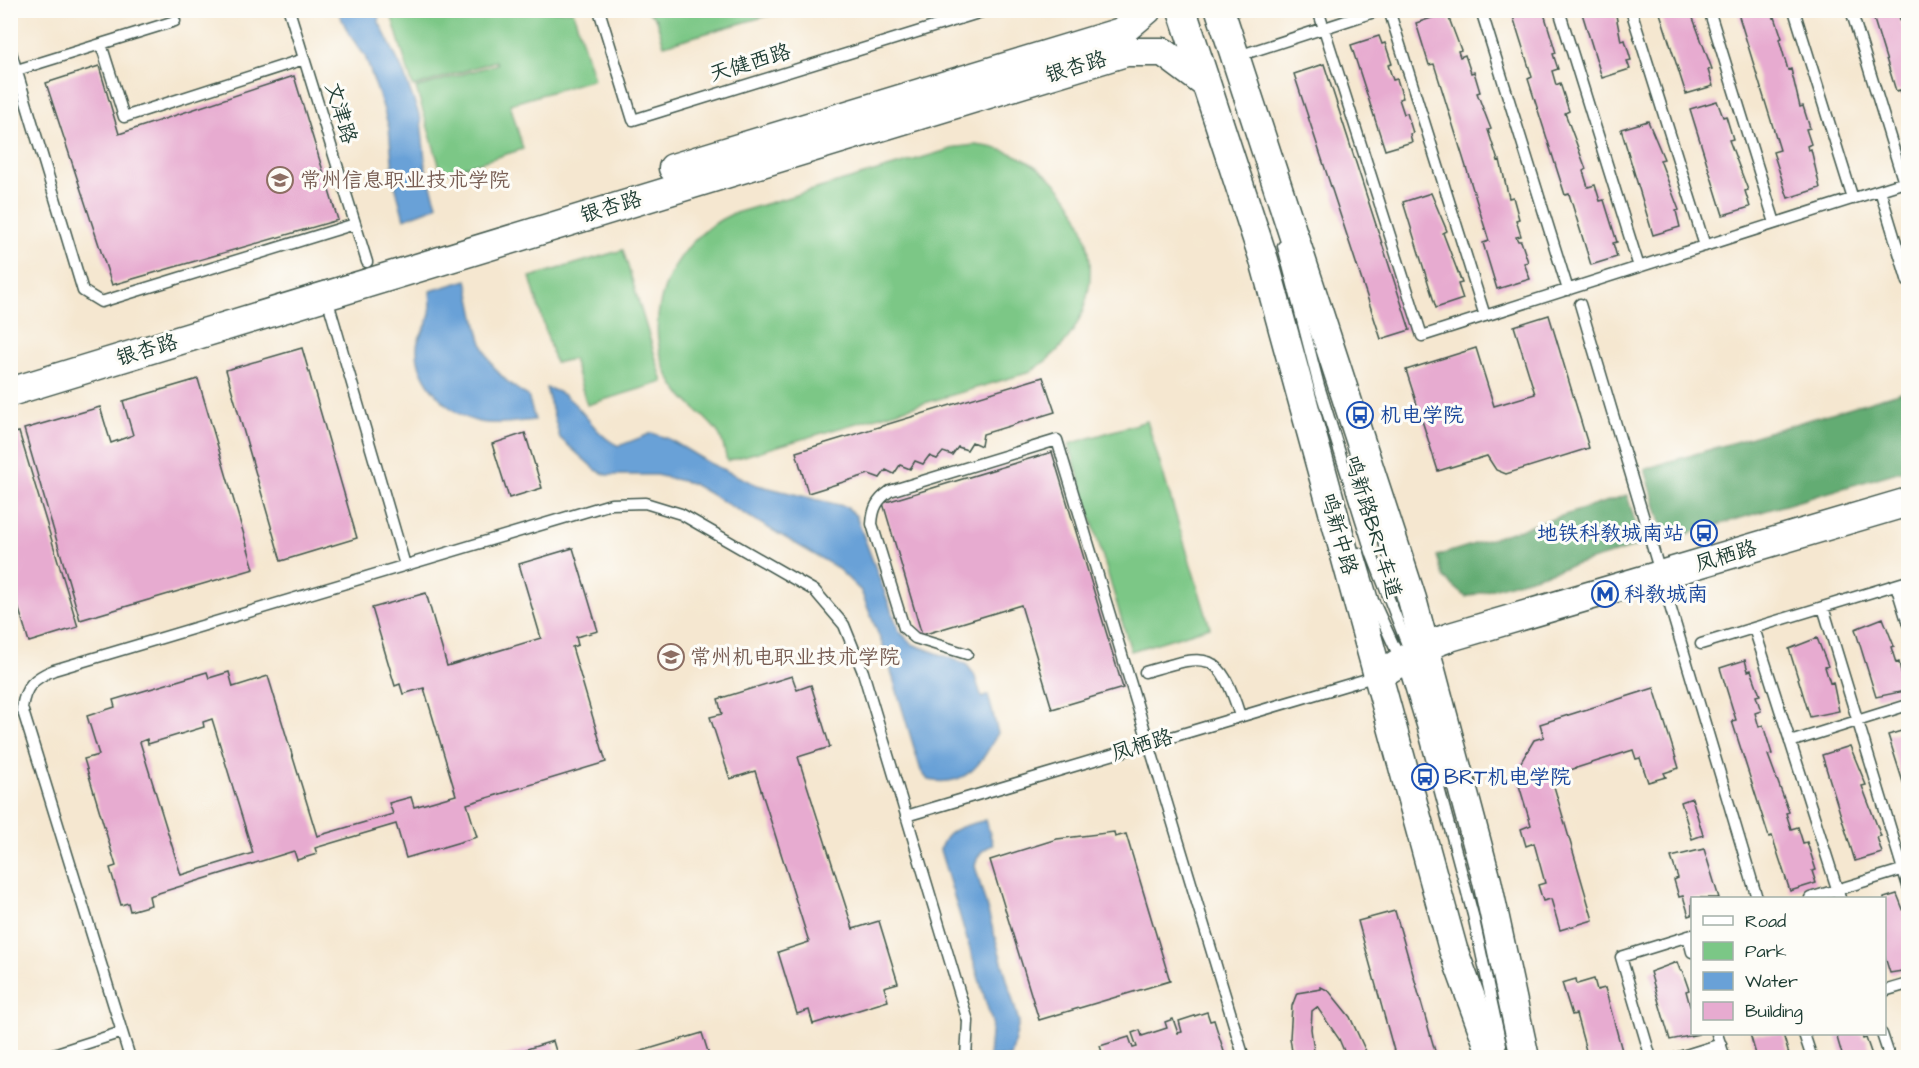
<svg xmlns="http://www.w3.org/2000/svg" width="1919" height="1068" font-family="'Architects Daughter','LXGW WenKai TC',sans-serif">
<rect width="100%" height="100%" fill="#fdfcf7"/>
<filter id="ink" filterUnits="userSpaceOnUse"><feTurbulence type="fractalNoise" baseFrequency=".0167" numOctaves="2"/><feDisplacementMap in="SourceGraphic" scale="12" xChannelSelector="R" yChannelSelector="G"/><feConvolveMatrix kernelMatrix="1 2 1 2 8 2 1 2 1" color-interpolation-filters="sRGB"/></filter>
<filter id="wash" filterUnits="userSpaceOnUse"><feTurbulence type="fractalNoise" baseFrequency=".008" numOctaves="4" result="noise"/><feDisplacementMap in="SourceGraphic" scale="24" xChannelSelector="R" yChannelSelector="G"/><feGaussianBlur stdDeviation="1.35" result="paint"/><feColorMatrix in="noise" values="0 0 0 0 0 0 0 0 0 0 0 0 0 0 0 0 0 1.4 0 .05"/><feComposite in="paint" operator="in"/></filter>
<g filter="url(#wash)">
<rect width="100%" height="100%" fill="#f5e7d0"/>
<path fill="#7bc786" stroke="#4d825d" stroke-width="1.5" d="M 390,11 L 573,11 L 594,79 L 510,104 L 523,149 L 442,174 L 416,88 L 497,64 L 496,61 L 413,87 Z
M 647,11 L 784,11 L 664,45 L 656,19 Z
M 975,145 C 1094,155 1136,314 1027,373 L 727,461 C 725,453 723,441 719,434 C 708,417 687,405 675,387 C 634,326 669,242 732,214 L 958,147 Z
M 623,250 L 663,382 L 587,405 L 573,359 L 555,363 L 530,277 Z
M 1147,421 L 1210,627 L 1131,651 L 1069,444 Z"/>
<path fill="#64ac73" stroke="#427454" stroke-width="1.5" d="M 1908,390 L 1908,469 L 1666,540 L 1645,469 Z
M 1627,495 L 1642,545 L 1466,597 L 1444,578 L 1437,556 Z"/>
<path fill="#69a1d7" stroke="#446f86" stroke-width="1.5" d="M 338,11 L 378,11 L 379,22 L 402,69 L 421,120 L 426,170 L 437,204 L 433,208 L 404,219 L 394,181 L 389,128 L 383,107 L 365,56 L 349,34 Z
M 467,280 C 480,332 477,367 528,396 L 535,420 C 517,422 497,425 479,422 C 449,415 416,380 417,348 C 417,337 424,332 427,323 C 432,312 431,302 430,291 Z
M 546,388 C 580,394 589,433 619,446 L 652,433 L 669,439 L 709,463 L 757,485 L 847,507 L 856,516 L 899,631 L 912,644 L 966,664 L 974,674 L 982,698 L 988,695 L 998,733 C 981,763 968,788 928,780 L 921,771 L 885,651 L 861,591 L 836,567 L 691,483 L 656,475 L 607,475 L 596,470 L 560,438 Z
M 986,820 L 993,845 C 982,849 978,854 975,866 L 1019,1022 L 1011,1057 L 989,1057 L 992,1022 L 940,850 C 945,827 966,826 986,820 Z"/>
<g id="blocks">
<path fill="#e7abd0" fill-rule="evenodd" d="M 1511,10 L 1543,10 L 1556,53 L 1553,54 L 1558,69 L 1552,71 L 1556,85 L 1560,83 L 1569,111 L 1565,113 L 1586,169 L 1583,171 L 1588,187 L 1595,185 L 1600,201 L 1604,200 L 1617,242 L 1613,243 L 1617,257 L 1591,265 L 1569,194 L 1565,195 L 1528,79 L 1532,77 Z
M 1581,10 L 1615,10 L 1621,41 L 1625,40 L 1631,60 L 1627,61 L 1630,69 L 1602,78 Z
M 1659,10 L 1690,10 L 1712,69 L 1708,70 L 1713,86 L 1686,94 Z
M 1737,10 L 1770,10 L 1773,18 L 1775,17 L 1782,38 L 1779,39 L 1788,70 L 1791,69 L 1800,107 L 1803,106 L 1810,128 L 1806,129 L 1811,144 L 1807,146 L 1808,150 L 1811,149 L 1820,188 L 1788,198 L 1773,152 L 1780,150 Z
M 1871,10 L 1897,10 L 1906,38 L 1908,38 L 1908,114 L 1900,90 L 1896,91 Z
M 1447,13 L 1461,50 L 1458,51 L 1460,57 L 1465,55 L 1471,73 L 1474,72 L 1480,92 L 1477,93 L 1491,129 L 1488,130 L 1498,161 L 1500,160 L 1509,198 L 1513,197 L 1519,219 L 1516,220 L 1521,236 L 1516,237 L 1518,241 L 1521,241 L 1528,262 L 1524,263 L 1530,279 L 1497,289 L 1483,243 L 1489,241 L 1434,64 L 1429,65 L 1416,23 Z
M 1379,36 L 1382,44 L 1385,43 L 1392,64 L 1388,65 L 1393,80 L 1397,79 L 1403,98 L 1399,99 L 1404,114 L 1407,113 L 1413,133 L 1410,134 L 1412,142 L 1385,150 L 1351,45 Z
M 1324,64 L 1410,330 L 1381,339 L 1294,74 Z
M 99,66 L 119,134 L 294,76 L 338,220 L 112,285 L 46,83 Z
M 1717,101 L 1723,117 L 1726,116 L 1733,139 L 1729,140 L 1748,190 L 1745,191 L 1750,207 L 1723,215 L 1690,109 Z
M 1648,121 L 1664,159 L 1660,160 L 1679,210 L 1676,211 L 1680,227 L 1653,235 L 1621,129 Z
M 1431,193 L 1447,231 L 1443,233 L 1462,283 L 1458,284 L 1463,299 L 1436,308 L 1403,202 Z
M 1549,315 L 1589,448 L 1506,474 L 1496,470 L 1487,456 L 1438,471 L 1406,370 L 1476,348 L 1494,406 L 1535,394 L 1514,326 Z
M 302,348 L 357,538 L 281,561 L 226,370 Z
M 1043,377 L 1055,412 L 983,434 L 981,446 L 972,442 L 967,450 L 958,447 L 952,455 L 943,452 L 937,459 L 929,456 L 923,464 L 915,461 L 910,469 L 900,465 L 894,474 L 886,470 L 880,478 L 869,474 L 808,493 L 796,452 Z
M 198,379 L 254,569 L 80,620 L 24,429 L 100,407 L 111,443 L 133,435 L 123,401 Z
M 19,432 L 78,627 L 29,642 L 10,580 L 10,434 Z
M 525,433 L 542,488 L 509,498 L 492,444 Z
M 1052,452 L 1123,688 L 1052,709 L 1021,605 L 922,635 L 883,503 Z
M 573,548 L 598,631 L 576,637 L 578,645 L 572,647 L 606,762 L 467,804 L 477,837 L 406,858 L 396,824 L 315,848 L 317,854 L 297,860 L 294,851 L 149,896 L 151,905 L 130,911 L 128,903 L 121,905 L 110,868 L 116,866 L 84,759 L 99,755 L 87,716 L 115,707 L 113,700 L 207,672 L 209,678 L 229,672 L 233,687 L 268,676 L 317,836 L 393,814 L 389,803 L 411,797 L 414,807 L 456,795 L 424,688 L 403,694 L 400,684 L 395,686 L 372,608 L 426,593 L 447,666 L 541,638 L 519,564 ZM 212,719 L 253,853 L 181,875 L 140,742 L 147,739 L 148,744 L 204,727 L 203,722 Z
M 1883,618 L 1894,646 L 1891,647 L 1896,663 L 1899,662 L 1905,691 L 1876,697 L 1855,629 Z
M 1817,638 L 1828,666 L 1825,667 L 1830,683 L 1833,682 L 1839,711 L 1810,717 L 1789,649 Z
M 1745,660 L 1748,671 L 1751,670 L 1760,695 L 1756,696 L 1761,711 L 1755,713 L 1759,727 L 1763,725 L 1772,754 L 1768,755 L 1789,812 L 1786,813 L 1791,829 L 1798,827 L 1803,843 L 1807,842 L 1816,870 L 1812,871 L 1816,883 L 1790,891 L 1772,836 L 1769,837 L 1732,721 L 1736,720 L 1720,668 Z
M 792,676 L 797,690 L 811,685 L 830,747 L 798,757 L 853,929 L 879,921 L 898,983 L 884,987 L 888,1001 L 813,1024 L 809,1010 L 797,1014 L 778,952 L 809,942 L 755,771 L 730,779 L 710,717 L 722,714 L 718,699 Z
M 1654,688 L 1679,768 L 1664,773 L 1666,777 L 1648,782 L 1640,758 L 1636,759 L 1633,750 L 1551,776 L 1593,920 L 1560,930 L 1551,899 L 1543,901 L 1538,885 L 1545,883 L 1534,843 L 1526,846 L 1521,829 L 1531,825 L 1515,772 L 1534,740 L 1544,737 L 1540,724 Z
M 1908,729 L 1908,798 L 1888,735 Z
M 1850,746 L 1866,785 L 1862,786 L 1881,836 L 1877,837 L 1882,853 L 1855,861 L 1822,755 Z
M 1692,798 L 1703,835 L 1692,839 L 1681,802 Z
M 1114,832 L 1115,837 L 1126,834 L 1170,981 L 1039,1020 L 990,860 L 1057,839 Z
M 1704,849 L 1719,898 L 1692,898 L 1692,915 L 1689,916 L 1683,896 L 1679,897 L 1674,880 L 1678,878 L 1671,857 Z
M 1897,894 L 1908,922 L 1906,923 L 1908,933 L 1908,970 L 1890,973 L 1884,954 L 1884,898 Z
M 1395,911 L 1437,1058 L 1396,1058 L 1358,921 Z
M 1677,962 L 1680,970 L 1682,970 L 1689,990 L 1686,991 L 1690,1006 L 1692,1005 L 1692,1034 L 1699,1034 L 1670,1040 L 1650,972 Z
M 1576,979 L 1577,984 L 1594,979 L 1597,990 L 1605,988 L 1624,1058 L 1588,1058 L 1576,1014 L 1572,1015 L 1562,983 Z
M 1321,987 L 1329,991 L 1350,1017 L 1369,1058 L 1347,1058 L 1339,1039 L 1317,1007 L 1312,1011 L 1311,1029 L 1315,1058 L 1293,1058 L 1290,1038 L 1292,1006 L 1297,993 L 1321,989 Z
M 1207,1012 L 1210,1021 L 1214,1020 L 1226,1058 L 1096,1058 L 1103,1055 L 1100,1046 L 1129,1037 L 1133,1048 L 1137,1047 L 1132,1033 L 1140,1030 L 1142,1036 L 1167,1028 L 1165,1022 L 1173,1019 L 1178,1033 L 1182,1032 L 1179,1021 Z
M 702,1033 L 710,1058 L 622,1058 L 622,1057 Z
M 1750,1034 L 1783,1034 L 1790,1058 L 1757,1058 Z
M 1836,1034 L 1862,1034 L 1863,1039 L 1866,1038 L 1873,1058 L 1843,1058 Z
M 553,1041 L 558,1058 L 501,1058 L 501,1057 Z"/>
</g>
</g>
<g filter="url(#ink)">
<use href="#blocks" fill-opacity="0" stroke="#3f564b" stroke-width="1.5"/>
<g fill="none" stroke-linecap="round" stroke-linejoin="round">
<defs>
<path id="lane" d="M 289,10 L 367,262
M 599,10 L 633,120 L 988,10
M 1318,10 L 1422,336 L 1908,181
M 1389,10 L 1485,316
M 1481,10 L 1568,290
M 1559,10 L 1639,267
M 1631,10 L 1705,246
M 1709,10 L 1775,223
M 1794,10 L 1853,199
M 1851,10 L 1904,183
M 101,44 L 124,117 L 304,59
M 10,49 L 83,291 L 101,302 L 355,224
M 1238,56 L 1380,10
M 17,70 L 175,21
M 1880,190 L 1908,282
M 1283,246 L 1319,386 L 1372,555 L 1411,655 L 1447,784
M 327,298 L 405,565
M 1580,304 L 1757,898
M 1359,553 L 1373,600 L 1405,670 L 1424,732 L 1473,915 L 1501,1045
M 1896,585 L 1908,624
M 1823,607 L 1908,886
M 1754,628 L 1840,898
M 1701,644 L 1908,581
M 967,654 L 915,638 L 904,628 L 872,524 C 873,508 877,500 890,491 L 1057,440 L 1244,1058
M 1145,672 C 1207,654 1219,648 1240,716
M 1790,742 L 1908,705
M 906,816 L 1377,676
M 1810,898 L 1908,868
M 1688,936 L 1692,952
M 1884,991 L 1908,984
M 1717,1034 L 1725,1058
M 1804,1034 L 1812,1058
M 1882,1034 L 1890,1058
M 41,1058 L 122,1032
M 130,1058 L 22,708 C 25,686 34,678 54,670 L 611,504 L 645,503 L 681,514 L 815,591 L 844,625 L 863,672 L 968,1021 L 966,1058
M 1651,1058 L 1621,957 L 1692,935
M 1676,1058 L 1721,1044"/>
<path id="secondary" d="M 1182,10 L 1264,260 L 1453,949 L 1493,1058
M 1220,10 L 1412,599 L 1487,881 L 1525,1058
M 673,168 L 1121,32 L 1147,10
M 10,392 L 1126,52 L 1163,52 L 1206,84
M 1378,676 L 1424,647 L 1450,637 L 1908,502"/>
</defs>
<use href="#lane" stroke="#3f564b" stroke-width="13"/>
<use href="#secondary" stroke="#3f564b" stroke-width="31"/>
<use href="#lane" stroke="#fff" stroke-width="10"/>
<use href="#secondary" stroke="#fff" stroke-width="28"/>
</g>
</g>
<defs>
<symbol id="university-ring" viewBox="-11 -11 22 22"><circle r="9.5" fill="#fdfcf7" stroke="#8d6e63" stroke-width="1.5"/><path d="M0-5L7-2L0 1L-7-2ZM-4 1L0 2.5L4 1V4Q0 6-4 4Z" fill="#8d6e63"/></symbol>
<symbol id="bus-ring" viewBox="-11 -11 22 22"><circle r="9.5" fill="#fdfcf7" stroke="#1a4fb4" stroke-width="1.5"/><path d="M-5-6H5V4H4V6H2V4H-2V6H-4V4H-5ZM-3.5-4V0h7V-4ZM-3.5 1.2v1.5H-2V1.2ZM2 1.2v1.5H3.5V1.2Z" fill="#1a4fb4"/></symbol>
<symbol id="metro-ring" viewBox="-11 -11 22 22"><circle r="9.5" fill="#fdfcf7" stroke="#1a4fb4" stroke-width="1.5"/><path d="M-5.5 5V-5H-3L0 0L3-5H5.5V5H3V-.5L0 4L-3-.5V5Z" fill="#1a4fb4"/></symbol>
</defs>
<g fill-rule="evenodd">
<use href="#university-ring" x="265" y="165" width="30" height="30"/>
<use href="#bus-ring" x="1345" y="400" width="30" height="30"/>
<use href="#bus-ring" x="1689" y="518" width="30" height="30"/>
<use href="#metro-ring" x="1590" y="579" width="30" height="30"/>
<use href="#university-ring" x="656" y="642" width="30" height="30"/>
<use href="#bus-ring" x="1410" y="762" width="30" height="30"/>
</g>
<g text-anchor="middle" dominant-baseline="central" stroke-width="6" stroke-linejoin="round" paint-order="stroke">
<g font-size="21" fill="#1f3d34" stroke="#fdfcf7">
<text transform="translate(750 63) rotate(-17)">天健西路</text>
<text transform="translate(1076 67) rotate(-17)">银杏路</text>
<text transform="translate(341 113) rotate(73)">文津路</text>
<text transform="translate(611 207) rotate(-17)">银杏路</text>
<text transform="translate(147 350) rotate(-17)">银杏路</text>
<text transform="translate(1373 527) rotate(73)">鸣新路BRT车道</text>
<text transform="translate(1339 534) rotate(74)">鸣新中路</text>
<text transform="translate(1726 556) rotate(-16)">凤栖路</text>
<text transform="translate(1142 745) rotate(-17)">凤栖路</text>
</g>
<g font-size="21" fill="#785e54" stroke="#fdfcf7" text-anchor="start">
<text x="300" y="180">常州信息职业技术学院</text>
<text x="690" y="657">常州机电职业技术学院</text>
</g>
<g font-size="21" fill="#164399" stroke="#fdfcf7" text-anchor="start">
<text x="1380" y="415">机电学院</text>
<text x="1684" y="533" text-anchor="end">地铁科教城南站</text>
<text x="1624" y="594">科教城南</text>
<text x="1444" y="777">BRT机电学院</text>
</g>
</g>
<rect width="1919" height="1068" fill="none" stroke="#fdfcf7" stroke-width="36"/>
<rect x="1691" y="897" width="195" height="138" fill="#fdfcf7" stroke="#a4b0a9" stroke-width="1.5"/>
<rect x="1703" y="916" width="30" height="9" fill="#ffffff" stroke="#a4b0a9" stroke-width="1.5"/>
<text x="1745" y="927" font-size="18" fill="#1f3d34">Road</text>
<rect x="1703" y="942" width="30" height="18" fill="#7bc786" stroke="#a4b0a9" stroke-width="1.5"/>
<text x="1745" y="957" font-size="18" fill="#1f3d34">Park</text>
<rect x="1703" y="972" width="30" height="18" fill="#69a1d7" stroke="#a4b0a9" stroke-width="1.5"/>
<text x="1745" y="987" font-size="18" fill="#1f3d34">Water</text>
<rect x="1703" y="1002" width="30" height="18" fill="#e7abd0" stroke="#a4b0a9" stroke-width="1.5"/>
<text x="1745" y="1017" font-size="18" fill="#1f3d34">Building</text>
</svg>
